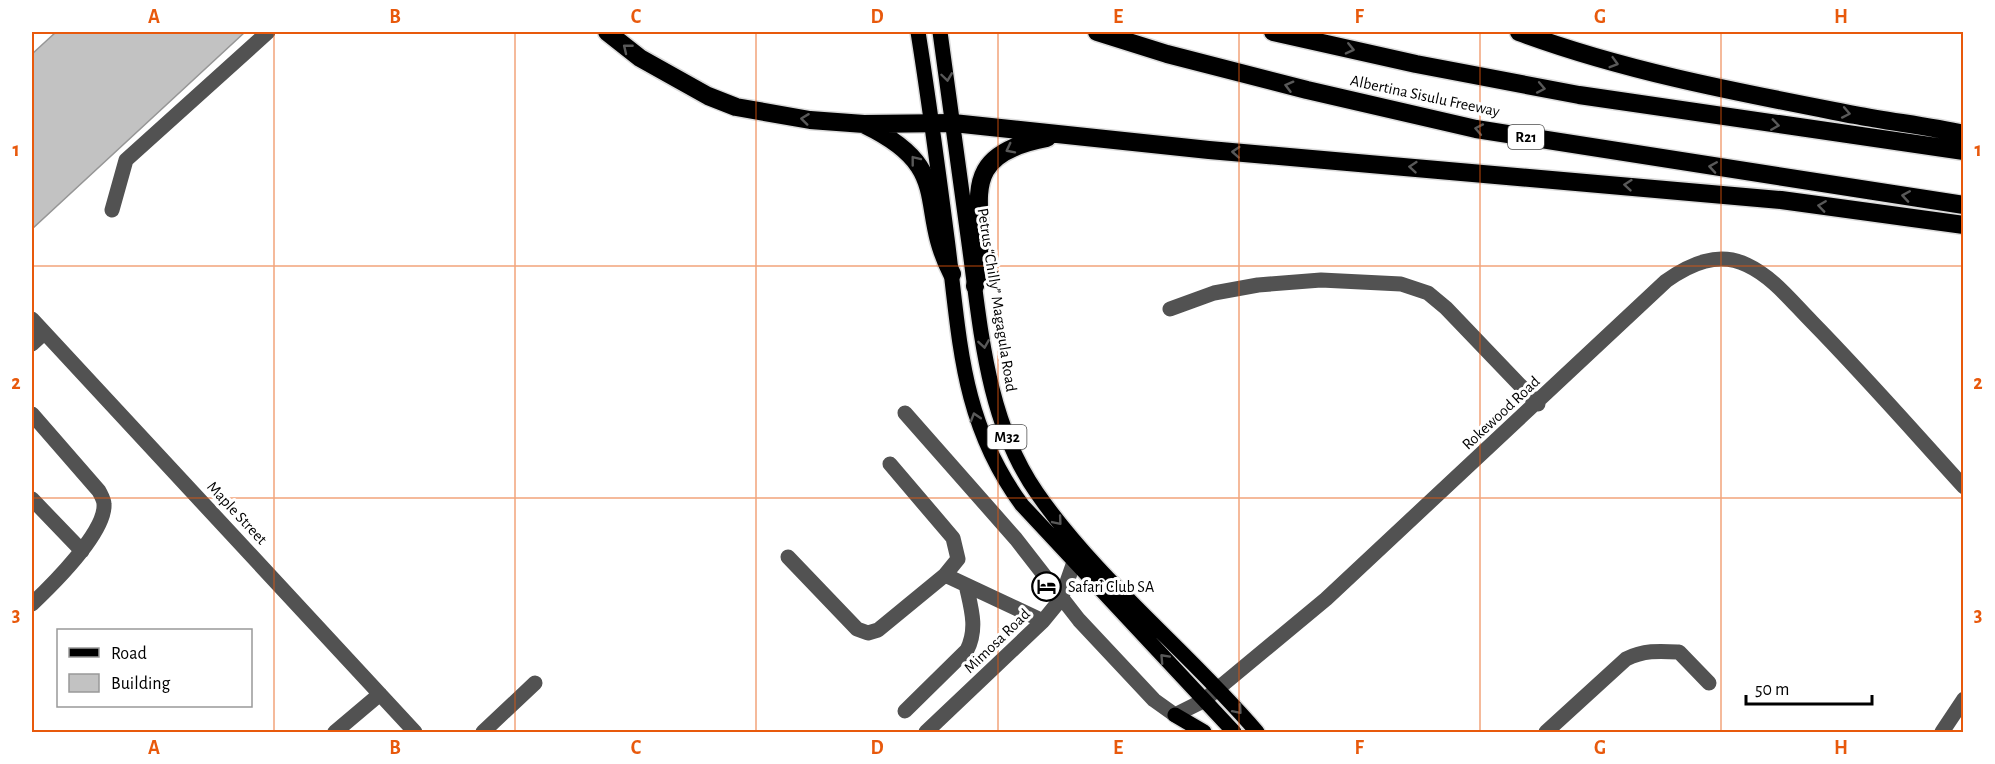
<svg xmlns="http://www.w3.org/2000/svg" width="1995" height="764" font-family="'Alegreya Sans',sans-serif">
<rect width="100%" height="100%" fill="#fff"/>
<path fill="#c2c2c2" stroke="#969696" stroke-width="1.5" d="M 56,32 L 245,32 L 32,229 L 32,54 Z"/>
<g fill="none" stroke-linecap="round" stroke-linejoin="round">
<defs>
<path id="major" d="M 918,32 C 929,100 938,169 947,238 C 960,338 960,421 1022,505 L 1234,732
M 940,32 C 950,105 960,178 970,251 C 981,333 988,423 1037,493 C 1097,580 1188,651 1257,732
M 1175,715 L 1204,732"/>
<path id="highway" d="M 607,32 L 640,58 L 708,96 L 736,107 L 810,120 L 864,124 L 953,123 L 1209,150 L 1781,200 L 1964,225
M 1097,32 L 1167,54 L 1307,90 L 1476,129 L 1964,205
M 1273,32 L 1416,64 L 1579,95 L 1964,151
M 1519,32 C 1627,72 1742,93 1855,115 C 1891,122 1928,126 1964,134
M 865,125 C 956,169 916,205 952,274
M 975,286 C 997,218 940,158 1047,138"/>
</defs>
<use href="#major" stroke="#dbdbdb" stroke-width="18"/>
<use href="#highway" stroke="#dbdbdb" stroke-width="21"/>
<path stroke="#525252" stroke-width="15" d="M 112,210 L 126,160 L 268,32
M 1170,309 L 1214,293 L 1258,285 L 1321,280 L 1401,284 L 1428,293 L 1446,308 L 1538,404
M 32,319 L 415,732
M 32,344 L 44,333
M 905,413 L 1016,539 L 1079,620 L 1154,700 L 1175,715 L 1203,701 L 1326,599 L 1666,281 C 1690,264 1718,251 1747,265 C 1773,277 1792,302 1812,322 C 1864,375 1913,431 1964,487
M 32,414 L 99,491 C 101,495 104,500 104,504 C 106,532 51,586 32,604
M 890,464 L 953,538 L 958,559 L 945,575
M 32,499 L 82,551
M 788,557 L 857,629 L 868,633 L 878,630 L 945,575 L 1043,621
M 905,711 L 967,650 C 978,628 971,608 966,585
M 335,732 L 380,694
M 483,732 L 535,683
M 926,732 L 1043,621 L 1061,599 L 1074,562
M 1546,732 L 1626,659 C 1644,650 1659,651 1679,652 L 1709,683
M 1942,732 L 1964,699"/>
<use href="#major" stroke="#000" stroke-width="15"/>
<use href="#highway" stroke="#000" stroke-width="18"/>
</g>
<defs><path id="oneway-chevron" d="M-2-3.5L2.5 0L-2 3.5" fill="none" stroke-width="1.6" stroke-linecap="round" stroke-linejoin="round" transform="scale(1.5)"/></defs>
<g stroke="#595959">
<use href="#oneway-chevron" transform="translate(627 48) rotate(-141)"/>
<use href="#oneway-chevron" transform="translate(1350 49) rotate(13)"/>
<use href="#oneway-chevron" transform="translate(1614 63) rotate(16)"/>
<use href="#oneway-chevron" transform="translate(947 77) rotate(82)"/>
<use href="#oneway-chevron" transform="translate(1289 86) rotate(-165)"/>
<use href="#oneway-chevron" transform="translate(1541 88) rotate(11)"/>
<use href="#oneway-chevron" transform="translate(1846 113) rotate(11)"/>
<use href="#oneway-chevron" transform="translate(805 119) rotate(-173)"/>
<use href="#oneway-chevron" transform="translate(1775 125) rotate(8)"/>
<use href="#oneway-chevron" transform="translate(1479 129) rotate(-169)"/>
<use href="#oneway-chevron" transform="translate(1010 149) rotate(153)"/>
<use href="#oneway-chevron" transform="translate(1236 152) rotate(-176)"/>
<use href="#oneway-chevron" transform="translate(915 160) rotate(-128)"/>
<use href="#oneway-chevron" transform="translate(1413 167) rotate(-175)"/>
<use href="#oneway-chevron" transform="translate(1713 167) rotate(-171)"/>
<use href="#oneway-chevron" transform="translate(1628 185) rotate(-175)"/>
<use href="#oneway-chevron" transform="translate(1906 196) rotate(-171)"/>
<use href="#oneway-chevron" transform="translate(1822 206) rotate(-172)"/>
<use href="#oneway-chevron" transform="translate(984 344) rotate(81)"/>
<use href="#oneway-chevron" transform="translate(975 417) rotate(-107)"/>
<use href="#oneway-chevron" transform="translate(1058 521) rotate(50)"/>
<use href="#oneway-chevron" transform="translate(1164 658) rotate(-133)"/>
<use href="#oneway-chevron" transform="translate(1238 710) rotate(49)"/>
</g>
<path fill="none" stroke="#e8590c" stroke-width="1.5" stroke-opacity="0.55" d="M 274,32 L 274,732M 515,32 L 515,732M 756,32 L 756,732M 998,32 L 998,732M 1239,32 L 1239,732M 1480,32 L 1480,732M 1721,32 L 1721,732M 32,266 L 1964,266M 32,498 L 1964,498"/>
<defs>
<symbol id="hotel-ring" viewBox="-11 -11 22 22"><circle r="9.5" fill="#fff" stroke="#000" stroke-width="1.5"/><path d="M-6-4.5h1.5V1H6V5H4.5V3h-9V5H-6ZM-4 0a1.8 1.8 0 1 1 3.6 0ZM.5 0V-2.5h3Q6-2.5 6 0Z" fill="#000"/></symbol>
</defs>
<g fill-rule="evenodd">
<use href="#hotel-ring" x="1030" y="570" width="33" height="33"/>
</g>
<g text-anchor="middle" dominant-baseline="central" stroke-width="6" stroke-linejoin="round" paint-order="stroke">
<g fill="#fff" stroke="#4c4c4c" stroke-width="1.5">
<rect x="1508" y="125" width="36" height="24" rx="4.5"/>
<rect x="987.5" y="425" width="39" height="24" rx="4.5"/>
</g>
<g font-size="15" font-weight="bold" fill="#000">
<text x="1526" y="137">R21</text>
<text x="1007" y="437">M32</text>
</g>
<g font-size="16" fill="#000" stroke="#fff">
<text transform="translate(1425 96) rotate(12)">Albertina Sisulu Freeway</text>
<text transform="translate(997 300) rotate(81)">Petrus “Chilly” Magagula Road</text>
<text transform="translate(1501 413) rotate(-43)">Rokewood Road</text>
<text transform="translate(237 513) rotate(47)">Maple Street</text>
<text transform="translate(997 641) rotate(-44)">Mimosa Road</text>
</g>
<g font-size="16" fill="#000" stroke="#fff" text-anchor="start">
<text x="1068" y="587">Safari Club SA</text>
</g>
</g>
<rect width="1995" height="764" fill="none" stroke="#ffffff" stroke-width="66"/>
<rect x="57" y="629" width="195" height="78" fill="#ffffff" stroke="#999999" stroke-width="1.5"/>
<rect x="69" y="648" width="30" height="9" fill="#000000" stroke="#999999" stroke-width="1.5"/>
<text x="111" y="659" font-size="18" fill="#000000">Road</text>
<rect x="69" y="674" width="30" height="18" fill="#c2c2c2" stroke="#999999" stroke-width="1.5"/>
<text x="111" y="689" font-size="18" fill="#000000">Building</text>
<path d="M1746 695v9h126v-9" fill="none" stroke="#000000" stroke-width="3"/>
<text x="1755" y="695" font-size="18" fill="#000000" stroke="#ffffff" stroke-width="4.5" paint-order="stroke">50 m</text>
<rect x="33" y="33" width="1929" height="698" fill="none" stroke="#e8590c" stroke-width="2"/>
<g font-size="20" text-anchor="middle" font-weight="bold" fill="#e8590c">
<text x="154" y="23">A</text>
<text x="395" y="23">B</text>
<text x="636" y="23">C</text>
<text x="877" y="23">D</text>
<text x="1118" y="23">E</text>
<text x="1359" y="23">F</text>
<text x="1600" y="23">G</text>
<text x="1841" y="23">H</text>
<text x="16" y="156">1</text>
<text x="1978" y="156">1</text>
<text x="16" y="389">2</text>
<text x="1978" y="389">2</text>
<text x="16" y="621">3</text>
<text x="1978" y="621">3</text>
<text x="154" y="754">A</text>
<text x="395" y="754">B</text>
<text x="636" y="754">C</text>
<text x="877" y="754">D</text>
<text x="1118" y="754">E</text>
<text x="1359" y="754">F</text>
<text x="1600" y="754">G</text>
<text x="1841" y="754">H</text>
</g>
</svg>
